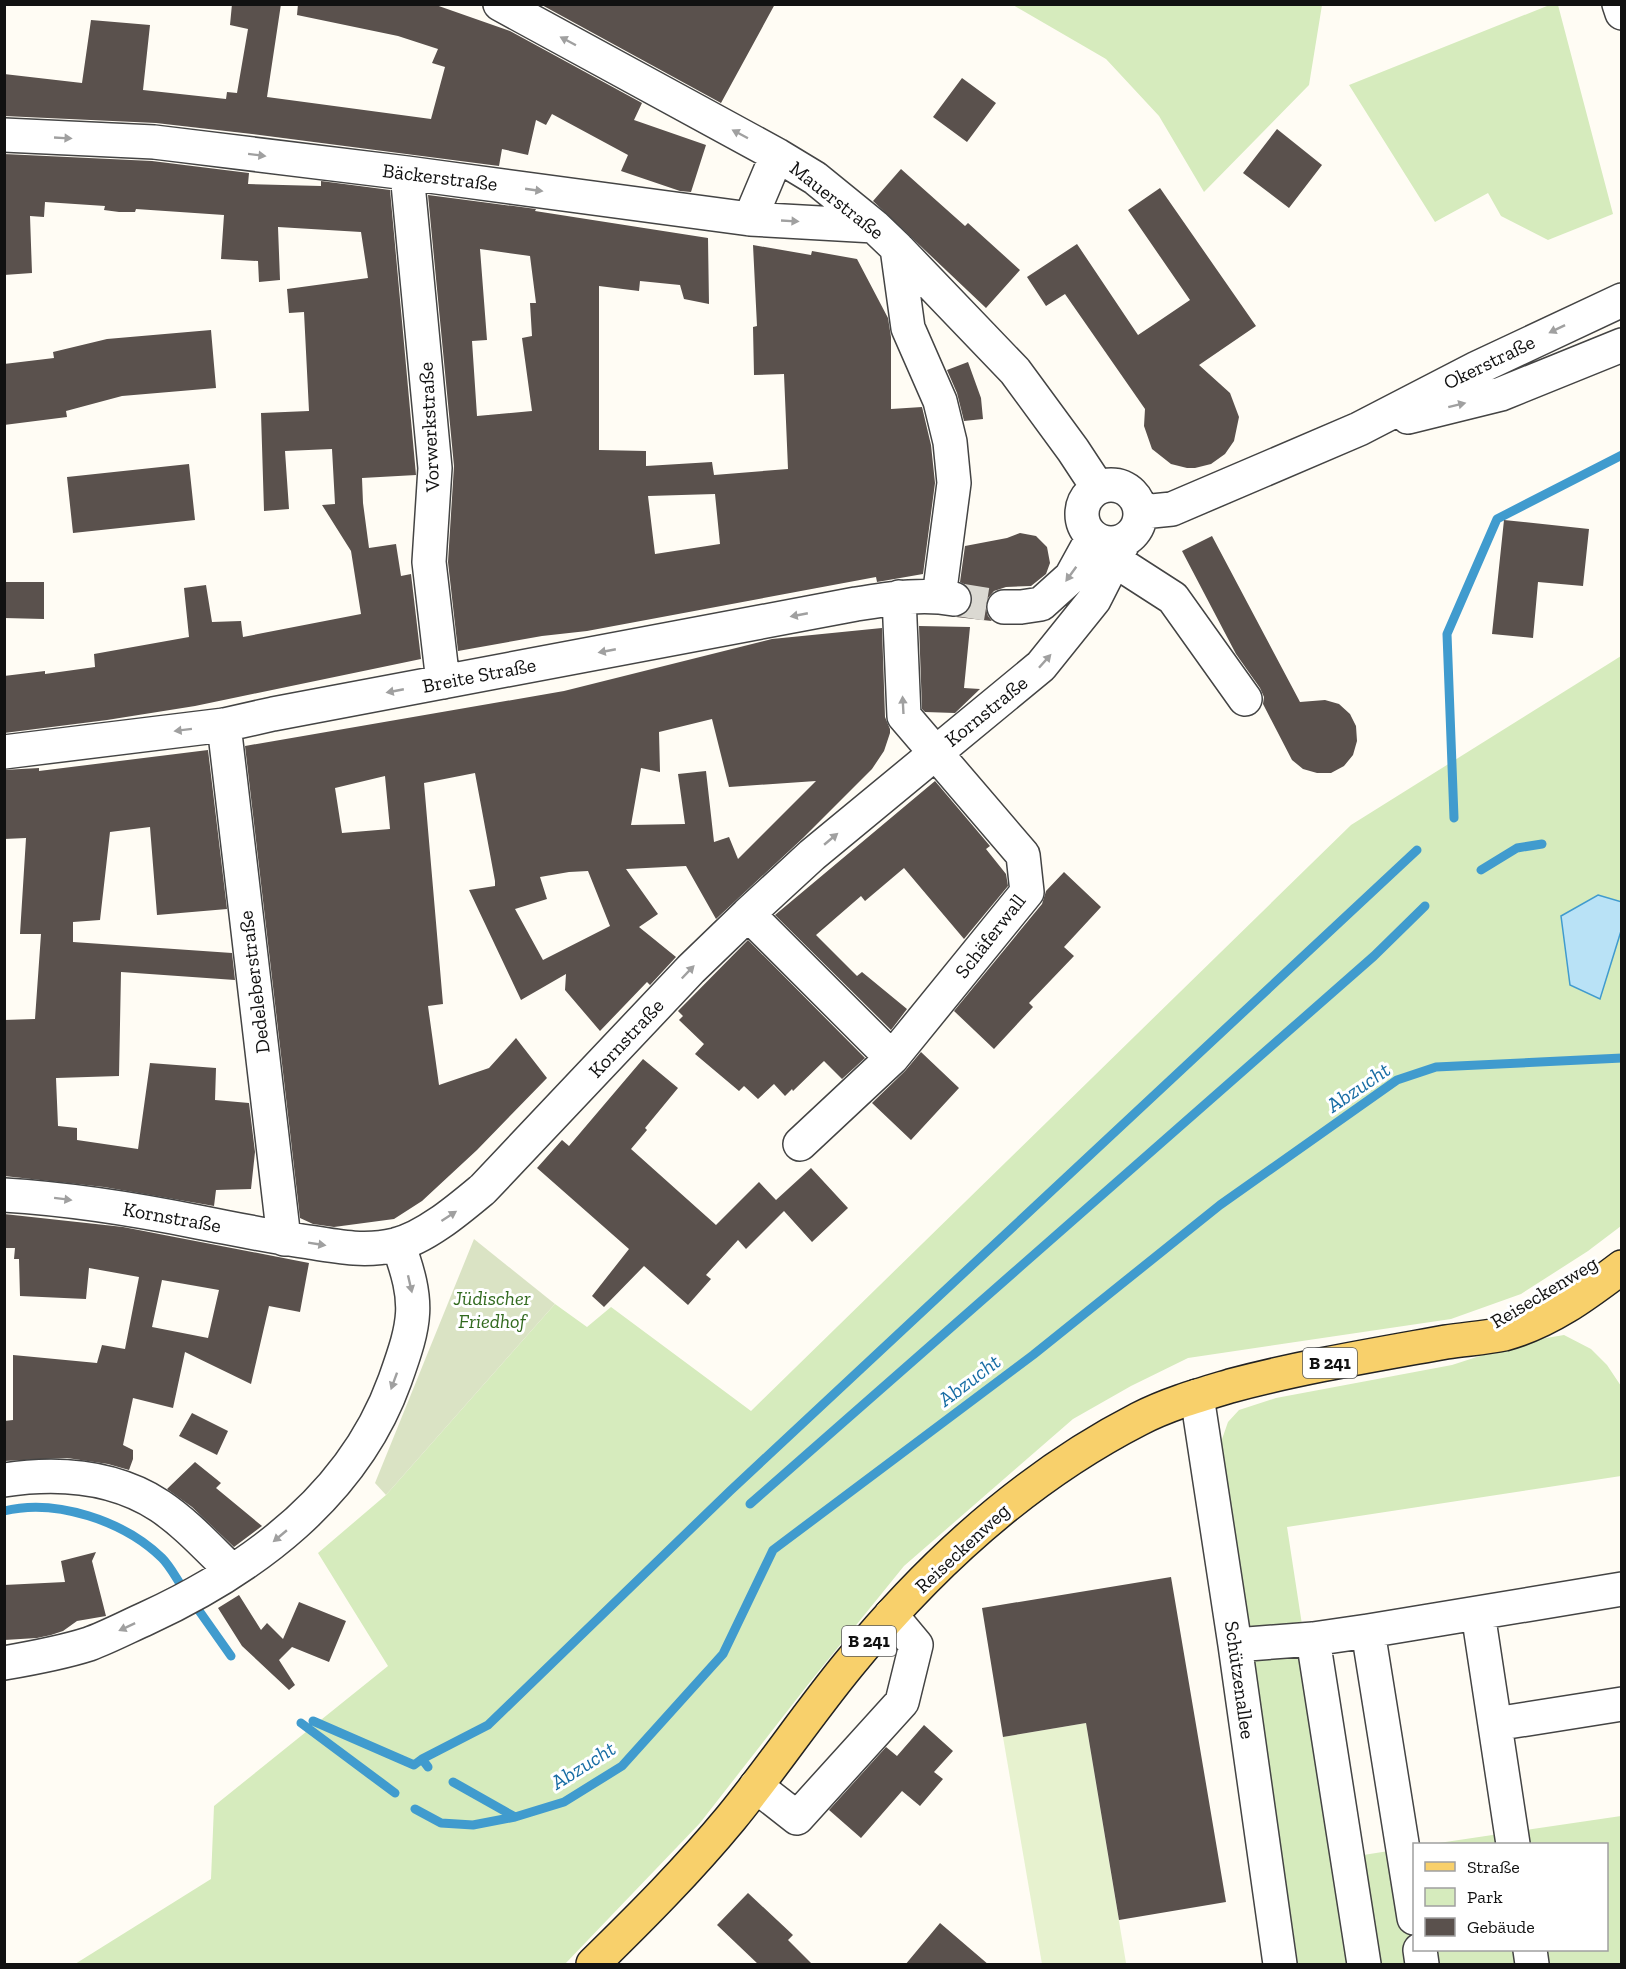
<svg xmlns="http://www.w3.org/2000/svg" width="1626" height="1969" font-family="'Zilla Slab',serif">
<rect width="100%" height="100%" fill="#fffcf4"/>
<path fill="#d6ebbd" d="M 1552,4 L 1558,5 L 1613,214 L 1548,240 L 1501,216 L 1488,193 L 1435,222 L 1349,85 Z
M 1013,5 L 1322,5 L 1309,85 L 1204,192 L 1159,116 L 1106,59 Z
M 1621,656 L 1621,1226 L 1588,1251 L 1521,1294 L 1451,1319 L 1188,1358 L 1131,1386 L 1073,1419 L 904,1566 L 810,1682 L 700,1823 L 565,1964 L 75,1964 L 211,1879 L 214,1806 L 388,1666 L 318,1553 L 386,1495 L 555,1304 L 587,1327 L 611,1307 L 751,1411 L 1351,825 Z
M 1564,1335 L 1591,1349 L 1607,1365 L 1621,1386 L 1621,1476 L 1287,1527 L 1338,1859 L 1414,1847 L 1414,1950 L 1606,1950 L 1606,1844 L 1432,1844 L 1621,1816 L 1621,1964 L 1298,1964 L 1221,1442 L 1228,1422 L 1239,1410 L 1276,1398 L 1452,1365 L 1523,1342 Z"/>
<path fill="#dae3c4" d="M 474,1239 L 555,1304 L 386,1495 L 375,1483 Z"/>
<path fill="#e7f2cf" d="M 1086,1723 L 1126,1963 L 1042,1964 L 1003,1737 Z"/>
<path fill="#b9e2f6" stroke="#409bce" stroke-width="1.5" d="M 1598,895 L 1622,902 L 1621,931 L 1600,999 L 1570,985 L 1561,916 Z"/>
<g fill="none" stroke-linecap="round" stroke-linejoin="round">
<path stroke="#409bce" stroke-width="9" d="M 1454,818 L 1447,634 L 1497,519 L 1622,455
M 1481,870 L 1517,848 L 1542,844
M 750,1504 L 1374,956 L 1425,906
M 4,1511 C 56,1498 124,1521 162,1558 C 170,1566 176,1578 183,1588 C 199,1611 215,1633 231,1656
M 313,1721 L 414,1765 L 422,1759 L 428,1767
M 301,1723 L 395,1793
M 422,1759 L 488,1725 L 730,1491 L 1417,850
M 453,1782 L 515,1817
M 415,1809 L 441,1823 L 473,1825 L 515,1817 L 564,1802 L 622,1766 L 723,1654 L 773,1550 L 1033,1355 L 1220,1205 L 1397,1080 L 1436,1067 L 1622,1058"/>
</g>
<path fill="#5a514d" fill-rule="evenodd" d="M 232,4 L 281,4 L 267,97 L 431,119 L 445,67 L 432,63 L 438,49 L 398,36 L 297,15 L 298,4 L 433,4 L 510,31 L 642,103 L 634,120 L 706,145 L 691,192 L 680,191 L 621,171 L 628,155 L 552,114 L 546,125 L 536,120 L 528,155 L 502,149 L 499,166 L 252,134 L 156,123 L 4,116 L 4,74 L 82,83 L 91,20 L 150,25 L 143,90 L 226,99 L 227,92 L 237,93 L 248,29 L 230,25 Z
M 540,4 L 775,4 L 721,103 Z
M 962,78 L 996,103 L 967,142 L 933,117 Z
M 1277,129 L 1322,165 L 1289,208 L 1243,173 Z
M 4,154 L 152,161 L 249,173 L 248,184 L 321,186 L 321,181 L 390,190 L 416,475 L 362,478 L 363,503 L 369,548 L 396,544 L 401,576 L 411,574 L 421,659 L 195,706 L 107,720 L 4,733 L 4,676 L 45,671 L 45,674 L 95,667 L 94,654 L 189,637 L 184,588 L 206,585 L 212,622 L 241,621 L 243,637 L 361,614 L 351,551 L 322,505 L 335,504 L 332,449 L 285,451 L 289,509 L 264,511 L 261,413 L 309,411 L 304,312 L 289,313 L 287,289 L 368,278 L 361,232 L 278,227 L 280,280 L 259,282 L 258,261 L 221,259 L 224,215 L 136,209 L 135,212 L 119,212 L 104,210 L 105,206 L 45,202 L 44,217 L 30,216 L 32,273 L 4,275 Z
M 901,169 L 965,226 L 968,223 L 1020,270 L 986,308 L 873,201 Z
M 1160,188 L 1256,326 L 1199,365 L 1230,393 L 1239,417 L 1234,441 L 1225,454 L 1211,464 L 1195,468 L 1187,468 L 1171,464 L 1152,449 L 1144,426 L 1145,409 L 1065,294 L 1046,306 L 1027,277 L 1077,244 L 1138,335 L 1156,323 L 1190,300 L 1128,210 Z
M 428,195 L 536,209 L 535,211 L 708,238 L 709,304 L 684,299 L 680,285 L 640,281 L 639,291 L 599,286 L 599,450 L 646,451 L 646,466 L 712,462 L 714,475 L 788,469 L 784,374 L 754,375 L 753,327 L 757,326 L 753,245 L 811,255 L 812,251 L 857,259 L 888,318 L 891,337 L 891,409 L 922,407 L 931,445 L 935,483 L 923,574 L 877,582 L 876,577 L 587,631 L 542,636 L 458,651 L 448,562 L 454,466 ZM 480,249 L 530,256 L 536,303 L 530,303 L 532,336 L 522,338 L 532,411 L 477,416 L 472,341 L 487,340 ZM 715,494 L 720,544 L 655,554 L 648,496 Z
M 211,330 L 216,388 L 122,396 L 66,411 L 67,417 L 4,425 L 4,364 L 54,358 L 53,352 L 107,339 Z
M 968,362 L 981,398 L 983,419 L 964,421 L 957,393 L 947,370 Z
M 189,464 L 195,520 L 73,533 L 67,477 Z
M 1504,520 L 1589,529 L 1583,586 L 1538,582 L 1533,638 L 1492,634 Z
M 1020,533 L 1036,536 L 1047,547 L 1050,563 L 1046,574 L 1031,586 L 1006,587 L 994,591 L 988,598 L 985,606 L 988,616 L 992,621 L 956,617 L 968,611 L 973,601 L 971,591 L 966,585 L 960,582 L 965,546 L 1007,538 Z
M 1212,536 L 1300,702 L 1325,700 L 1339,704 L 1350,714 L 1356,726 L 1357,741 L 1353,755 L 1344,766 L 1331,773 L 1317,773 L 1303,769 L 1292,760 L 1263,704 L 1264,697 L 1260,688 L 1236,654 L 1182,551 Z
M 4,582 L 44,582 L 44,619 L 4,618 Z
M 919,626 L 970,627 L 964,688 L 980,689 L 955,713 L 925,712 L 922,709 Z
M 882,628 L 885,717 L 890,729 L 890,733 L 884,751 L 872,769 L 803,838 L 716,919 L 686,866 L 626,869 L 658,914 L 639,927 L 676,957 L 650,985 L 647,982 L 600,1031 L 565,990 L 566,974 L 521,1000 L 469,890 L 495,886 L 495,881 L 475,773 L 424,783 L 443,1004 L 428,1006 L 439,1085 L 489,1068 L 516,1038 L 547,1078 L 477,1150 L 422,1201 L 394,1219 L 334,1227 L 313,1224 L 300,1218 L 245,746 L 564,691 L 772,639 ZM 712,719 L 729,787 L 816,781 L 738,859 L 729,837 L 714,842 L 706,771 L 678,774 L 685,824 L 631,825 L 641,768 L 660,772 L 659,732 ZM 385,776 L 390,829 L 342,833 L 335,788 ZM 588,871 L 610,926 L 543,960 L 515,909 L 547,899 L 540,877 L 569,872 Z
M 208,750 L 227,909 L 157,915 L 150,827 L 110,832 L 100,920 L 73,922 L 73,942 L 232,953 L 235,980 L 121,972 L 119,1076 L 56,1078 L 58,1126 L 77,1128 L 77,1140 L 138,1149 L 150,1063 L 216,1068 L 215,1100 L 249,1103 L 255,1152 L 251,1189 L 216,1190 L 214,1206 L 104,1187 L 4,1176 L 4,1020 L 35,1019 L 41,934 L 20,934 L 26,838 L 4,839 L 4,770 L 39,768 L 39,771 Z
M 935,781 L 990,846 L 986,849 L 1006,874 L 1008,886 L 964,939 L 904,868 L 865,901 L 861,896 L 816,935 L 857,976 L 862,972 L 907,1009 L 891,1030 L 775,915 Z
M 1064,872 L 1101,907 L 1064,947 L 1074,956 L 1029,1003 L 1033,1007 L 994,1049 L 954,1011 L 1042,904 L 1046,891 Z
M 748,940 L 865,1058 L 842,1079 L 824,1061 L 793,1091 L 792,1089 L 785,1096 L 774,1084 L 758,1099 L 744,1086 L 739,1091 L 695,1054 L 704,1044 L 679,1020 L 683,1016 L 678,1011 Z
M 921,1052 L 959,1088 L 911,1140 L 872,1103 L 905,1071 Z
M 643,1059 L 678,1088 L 645,1128 L 647,1130 L 631,1149 L 716,1225 L 759,1182 L 776,1200 L 811,1168 L 848,1208 L 812,1242 L 784,1211 L 746,1249 L 738,1240 L 706,1275 L 711,1279 L 688,1305 L 644,1266 L 604,1307 L 592,1296 L 629,1249 L 537,1168 L 562,1140 L 569,1146 Z
M 4,1214 L 123,1227 L 309,1263 L 300,1312 L 269,1306 L 251,1384 L 185,1352 L 173,1408 L 133,1398 L 123,1445 L 133,1450 L 133,1459 L 129,1470 L 108,1464 L 67,1458 L 4,1461 L 4,1421 L 13,1420 L 13,1355 L 97,1363 L 102,1345 L 125,1349 L 139,1277 L 89,1268 L 86,1299 L 20,1296 L 19,1259 L 14,1259 L 15,1248 L 4,1248 ZM 162,1280 L 219,1290 L 208,1338 L 152,1327 Z
M 192,1413 L 228,1431 L 217,1455 L 179,1436 Z
M 195,1462 L 221,1483 L 216,1488 L 262,1526 L 234,1547 L 192,1507 L 167,1489 Z
M 96,1552 L 92,1561 L 106,1616 L 77,1621 L 63,1631 L 51,1635 L 37,1638 L 4,1640 L 4,1585 L 65,1582 L 61,1561 Z
M 1171,1577 L 1226,1902 L 1119,1920 L 1086,1723 L 1003,1737 L 982,1608 Z
M 239,1595 L 261,1630 L 267,1623 L 283,1639 L 299,1602 L 346,1621 L 329,1662 L 292,1647 L 279,1660 L 295,1685 L 289,1690 L 242,1646 L 218,1608 Z
M 924,1725 L 953,1751 L 934,1772 L 943,1779 L 920,1806 L 902,1791 L 861,1838 L 829,1810 L 886,1747 L 897,1756 Z
M 748,1893 L 793,1935 L 788,1940 L 813,1965 L 759,1965 L 717,1925 Z
M 940,1923 L 989,1965 L 905,1965 Z"/>
<g fill="none" stroke-linecap="round" stroke-linejoin="round">
<path stroke="#dbd9d2" stroke-width="33" stroke-dasharray="33 16" stroke-linecap="butt" d="M 954,599 L 1004,607"/>
<defs>
<path id="minor" d="M 500,4 L 777,155 L 815,178 L 874,226 L 897,248 L 1015,371 L 1073,450 L 1098,488
M 1619,4 L 1622,13
M 4,135 L 154,142 L 407,173 L 750,219 L 874,226
M 407,173 L 435,468 L 429,562 L 443,682
M 750,219 L 777,155
M 897,248 L 908,328 L 940,401 L 950,442 L 954,483 L 939,597
M 1408,417 L 1501,394 L 1622,345
M1082 514a29 29 0 1 1 58 0a29 29 0 1 1-58 0Z
M 1142,512 L 1172,509 L 1359,429 L 1477,368 L 1622,300
M 1114,560 L 1173,598 L 1245,699
M 1004,607 L 1021,607 L 1041,604 L 1071,577 L 1093,537
M 224,725 L 284,1239
M 4,752 L 224,725 L 273,714 L 856,604 C 889,599 921,593 954,599
M 748,914 L 892,1058
M 800,1144 L 892,1058 L 1027,892 L 1023,855 L 904,716 L 899,597
M 4,1195 C 70,1199 134,1209 198,1222 C 235,1229 272,1237 309,1242 C 339,1247 366,1252 395,1245 C 425,1238 459,1209 483,1189 L 691,969 L 748,914 L 812,855 L 1041,666 L 1094,600 L 1124,541
M 1197,1396 L 1235,1645 L 1280,1964
M 4,1480 C 58,1472 114,1476 160,1506 C 187,1524 209,1549 232,1571
M 1478,1613 L 1513,1844
M 1368,1631 L 1414,1918
M 1313,1639 L 1364,1964
M 1235,1645 L 1313,1639 L 1368,1631 L 1622,1589
M 4,1663 C 33,1658 61,1653 89,1644 C 108,1637 127,1627 147,1618 C 253,1569 354,1494 395,1380 C 416,1321 420,1304 398,1244
M 1495,1724 L 1622,1704
M 756,1786 L 797,1818 L 902,1702 L 916,1645 L 891,1615
M 1420,1950 L 1422,1964
M 1530,1950 L 1532,1964"/>
<path id="major" d="M 593,1964 C 641,1917 688,1870 731,1818 C 772,1768 808,1714 849,1664 C 929,1566 1026,1477 1139,1419 C 1168,1404 1200,1395 1230,1386 C 1301,1367 1374,1355 1446,1342 C 1465,1339 1485,1338 1504,1334 C 1549,1322 1585,1295 1622,1267"/>
</defs>
<use href="#minor" stroke="#444" stroke-width="36"/>
<use href="#major" stroke="#222" stroke-width="36"/>
<use href="#minor" stroke="#fff" stroke-width="33"/>
<use href="#major" stroke="#f8d06b" stroke-width="33"/>
</g>
<defs><path id="oneway-solid" d="M-6-.8H1V-3.2L6.5 0L1 3.2V.8H-6Z" transform="scale(1.5)"/></defs>
<g fill="#a0a0a0">
<use href="#oneway-solid" transform="translate(568 41) rotate(-152)"/>
<use href="#oneway-solid" transform="translate(740 134) rotate(-152)"/>
<use href="#oneway-solid" transform="translate(63 138) rotate(3)"/>
<use href="#oneway-solid" transform="translate(257 155) rotate(7)"/>
<use href="#oneway-solid" transform="translate(534 190) rotate(8)"/>
<use href="#oneway-solid" transform="translate(790 221) rotate(3)"/>
<use href="#oneway-solid" transform="translate(1557 329) rotate(154)"/>
<use href="#oneway-solid" transform="translate(1457 405) rotate(-14)"/>
<use href="#oneway-solid" transform="translate(1071 574) rotate(126)"/>
<use href="#oneway-solid" transform="translate(799 615) rotate(169)"/>
<use href="#oneway-solid" transform="translate(607 651) rotate(169)"/>
<use href="#oneway-solid" transform="translate(1045 661) rotate(-48)"/>
<use href="#oneway-solid" transform="translate(395 691) rotate(169)"/>
<use href="#oneway-solid" transform="translate(903 705) rotate(-93)"/>
<use href="#oneway-solid" transform="translate(183 730) rotate(173)"/>
<use href="#oneway-solid" transform="translate(831 839) rotate(-40)"/>
<use href="#oneway-solid" transform="translate(688 972) rotate(-46)"/>
<use href="#oneway-solid" transform="translate(63 1199) rotate(7)"/>
<use href="#oneway-solid" transform="translate(449 1216) rotate(-33)"/>
<use href="#oneway-solid" transform="translate(317 1244) rotate(9)"/>
<use href="#oneway-solid" transform="translate(410 1284) rotate(77)"/>
<use href="#oneway-solid" transform="translate(394 1381) rotate(110)"/>
<use href="#oneway-solid" transform="translate(280 1536) rotate(140)"/>
<use href="#oneway-solid" transform="translate(127 1627) rotate(155)"/>
</g>
<g text-anchor="middle" dominant-baseline="central" stroke-width="6" stroke-linejoin="round" paint-order="stroke">
<g fill="#fff" stroke="#585858" stroke-width="1.5">
<rect x="1303" y="1348" width="54" height="30" rx="4.5"/>
<rect x="842" y="1626" width="54" height="30" rx="4.5"/>
</g>
<g font-size="18" font-weight="bold" fill="#111">
<text x="1330" y="1363">B 241</text>
<text x="869" y="1641">B 241</text>
</g>
<g font-size="20" fill="#111" stroke="#fff">
<text transform="translate(440 177) rotate(7)">Bäckerstraße</text>
<text transform="translate(837 200) rotate(38)">Mauerstraße</text>
<text transform="translate(1489 362) rotate(-26)">Okerstraße</text>
<text transform="translate(429 427) rotate(-93)">Vorwerkstraße</text>
<text transform="translate(479 675) rotate(-11)">Breite Straße</text>
<text transform="translate(986 711) rotate(-39)">Kornstraße</text>
<text transform="translate(990 936) rotate(-52)">Schäferwall</text>
<text transform="translate(254 982) rotate(-97)">Dedeleberstraße</text>
<text transform="translate(626 1038) rotate(-47)">Kornstraße</text>
<text transform="translate(172 1217) rotate(10)">Kornstraße</text>
<text transform="translate(1544 1292) rotate(-31)">Reiseckenweg</text>
<text transform="translate(962 1548) rotate(-43)">Reiseckenweg</text>
<text transform="translate(1240 1680) rotate(82)">Schützenallee</text>
</g>
<g font-size="20" font-style="italic" fill="#326a1f" stroke="#fff">
<text x="492" y="1298">Jüdischer<tspan x="492" dy="23">Friedhof</tspan></text>
</g>
<g font-size="21" font-style="italic" fill="#186da4" stroke="#fff">
<text transform="translate(1358 1087) rotate(-34)">Abzucht</text>
<text transform="translate(969 1380) rotate(-37)">Abzucht</text>
<text transform="translate(583 1765) rotate(-32)">Abzucht</text>
</g>
</g>
<rect width="1626" height="1969" fill="none" stroke="#111111" stroke-width="12"/>
<rect x="1413" y="1843" width="195" height="108" fill="#ffffff" stroke="#a0a0a0" stroke-width="1.5"/>
<rect x="1425" y="1862" width="30" height="9" fill="#f8d06b" stroke="#a0a0a0" stroke-width="1.5"/>
<text x="1467" y="1873" font-size="18" fill="#111111">Straße</text>
<rect x="1425" y="1888" width="30" height="18" fill="#d6ebbd" stroke="#a0a0a0" stroke-width="1.5"/>
<text x="1467" y="1903" font-size="18" fill="#111111">Park</text>
<rect x="1425" y="1918" width="30" height="18" fill="#5a514d" stroke="#a0a0a0" stroke-width="1.5"/>
<text x="1467" y="1933" font-size="18" fill="#111111">Gebäude</text>
</svg>
